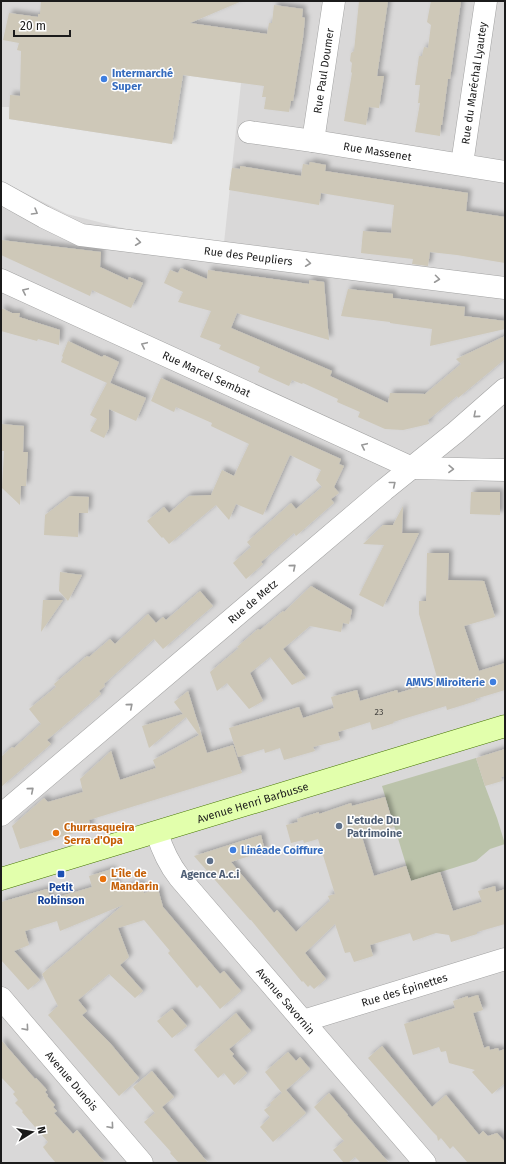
<svg xmlns="http://www.w3.org/2000/svg" width="506" height="1164" font-family="'Fira Sans',sans-serif">
<defs>
<filter id="shadow"><feDropShadow dx="3.5" dy="-3.5" stdDeviation="2" flood-color="#0004"/></filter>
</defs>
<rect width="100%" height="100%" fill="#eeeddf"/>
<path fill="#d9d8d8" d="M 1,1 L 505,1 L 505,1163 L 1,1163 Z"/>
<path fill="#bbc3aa" d="M 476,758 L 485,786 L 497,818 L 505,844 L 490,849 L 476,861 L 411,881 L 382,786 Z"/>
<path fill="#e7e7e7" d="M 183,75 L 241,83 L 224,243 L 154,236 L 67,214 L 1,181 L 1,107 L 9,107 L 9,119 L 172,144 Z"/>
<path fill="#cec8b8" filter="url(#shadow)" d="M 41,1 L 242,1 L 190,23 L 267,34 L 269,23 L 272,23 L 274,5 L 303,9 L 302,17 L 305,18 L 303,38 L 293,101 L 291,101 L 289,112 L 264,109 L 266,97 L 262,97 L 264,86 L 183,75 L 172,144 L 9,119 L 10,95 L 20,96 L 21,51 L 17,50 L 19,43 L 3,40 L 9,13 L 38,17 L 38,14 L 40,14 Z
M 359,1 L 388,1 L 377,76 L 384,76 L 379,108 L 369,107 L 366,125 L 344,121 L 352,73 L 351,72 L 352,63 L 350,61 L 351,53 L 354,51 Z
M 431,1 L 461,1 L 450,79 L 448,79 L 442,125 L 441,125 L 440,136 L 415,132 L 420,103 L 418,103 L 420,85 L 415,85 L 419,56 L 422,56 L 424,47 L 428,48 L 431,25 L 427,22 Z
M 310,162 L 326,165 L 325,171 L 468,193 L 466,211 L 505,217 L 505,263 L 457,255 L 430,252 L 428,266 L 412,264 L 413,259 L 361,253 L 363,231 L 391,233 L 394,205 L 321,193 L 319,205 L 229,190 L 232,168 L 240,169 L 240,166 L 301,176 L 303,164 L 309,165 Z
M 1,240 L 101,252 L 100,267 L 128,280 L 129,277 L 143,283 L 131,308 L 92,290 L 90,296 L 1,255 Z
M 181,268 L 207,279 L 208,270 L 309,284 L 309,280 L 324,282 L 329,340 L 237,313 L 231,328 L 332,371 L 330,376 L 388,403 L 390,393 L 425,394 L 461,364 L 456,359 L 505,336 L 505,359 L 458,398 L 457,396 L 428,420 L 429,424 L 403,430 L 385,429 L 358,417 L 360,412 L 337,402 L 338,399 L 303,383 L 302,384 L 292,380 L 289,386 L 271,378 L 258,372 L 260,367 L 219,349 L 221,345 L 200,337 L 211,311 L 178,302 L 183,292 L 164,283 L 170,270 L 178,273 Z
M 348,289 L 393,294 L 393,298 L 465,307 L 464,316 L 505,321 L 505,329 L 430,346 L 432,329 L 390,323 L 390,322 L 341,316 Z
M 1,308 L 12,313 L 20,313 L 19,317 L 60,330 L 59,345 L 38,339 L 37,341 L 1,331 Z
M 68,341 L 102,357 L 104,355 L 119,362 L 110,383 L 146,398 L 136,421 L 109,409 L 109,428 L 104,438 L 90,431 L 97,419 L 90,415 L 107,383 L 61,362 L 63,357 L 62,356 Z
M 161,378 L 341,459 L 339,464 L 344,466 L 334,487 L 339,493 L 331,499 L 334,503 L 296,536 L 294,533 L 261,562 L 263,564 L 246,579 L 233,563 L 251,547 L 247,542 L 291,503 L 296,509 L 322,487 L 316,480 L 321,470 L 290,455 L 263,515 L 236,504 L 229,520 L 216,505 L 169,544 L 163,537 L 162,538 L 147,521 L 164,507 L 169,513 L 189,496 L 211,495 L 222,470 L 234,476 L 249,444 L 211,426 L 212,423 L 176,407 L 174,412 L 151,401 Z
M 1,424 L 24,426 L 23,452 L 28,452 L 26,486 L 21,486 L 20,505 L 2,488 L 4,451 L 1,451 Z
M 471,492 L 500,492 L 500,515 L 470,514 Z
M 70,496 L 89,497 L 88,513 L 79,513 L 78,537 L 44,535 L 45,515 Z
M 403,506 L 402,533 L 419,533 L 383,607 L 359,595 L 384,545 L 363,544 L 383,525 L 393,525 Z
M 427,553 L 449,553 L 448,580 L 484,581 L 495,617 L 464,626 L 479,671 L 505,663 L 505,690 L 475,699 L 476,701 L 447,710 L 446,706 L 393,722 L 394,723 L 372,730 L 370,722 L 338,732 L 340,740 L 313,747 L 315,751 L 284,760 L 280,748 L 265,753 L 264,749 L 238,757 L 229,728 L 299,707 L 303,718 L 334,708 L 331,697 L 357,690 L 360,701 L 397,690 L 398,693 L 438,681 L 419,614 L 419,601 L 426,601 Z
M 60,572 L 82,575 L 68,601 L 59,591 Z
M 311,586 L 352,610 L 349,624 L 343,623 L 341,632 L 310,626 L 283,649 L 306,678 L 292,685 L 270,657 L 250,673 L 263,701 L 249,709 L 227,683 L 217,691 L 210,672 L 239,648 L 237,647 L 258,629 L 260,630 L 283,611 L 284,612 Z
M 200,591 L 213,606 L 163,649 L 154,639 L 104,684 L 105,686 L 99,691 L 101,694 L 47,740 L 51,744 L 1,787 L 1,757 L 12,747 L 14,748 L 41,724 L 29,709 L 56,687 L 54,684 L 87,656 L 89,657 L 110,639 L 115,644 L 148,614 L 156,623 L 163,617 L 166,620 Z
M 43,600 L 63,600 L 41,632 Z
M 188,691 L 207,753 L 233,745 L 242,773 L 89,820 L 91,828 L 20,849 L 12,826 L 44,798 L 48,802 L 83,792 L 80,779 L 111,751 L 120,780 L 156,768 L 153,760 L 199,735 L 186,717 L 149,748 L 142,726 L 183,714 L 174,702 Z
M 505,749 L 505,776 L 501,777 L 502,781 L 485,786 L 476,758 Z
M 385,797 L 394,827 L 362,837 L 374,876 L 406,866 L 411,881 L 440,872 L 453,911 L 482,902 L 478,891 L 495,886 L 496,892 L 505,889 L 505,924 L 477,932 L 477,934 L 451,942 L 449,935 L 436,933 L 413,941 L 410,933 L 370,945 L 373,956 L 354,962 L 350,952 L 345,953 L 335,924 L 305,953 L 326,979 L 314,989 L 310,985 L 308,987 L 303,981 L 302,982 L 251,920 L 250,920 L 194,856 L 261,835 L 265,851 L 231,862 L 274,913 L 277,910 L 296,932 L 330,901 L 328,896 L 335,894 L 318,839 L 304,843 L 303,840 L 291,843 L 286,825 L 298,822 L 297,819 L 319,812 L 319,814 L 351,803 L 352,806 Z
M 112,869 L 118,889 L 141,883 L 144,893 L 158,889 L 163,907 L 220,974 L 224,971 L 241,991 L 220,1009 L 200,985 L 197,988 L 168,953 L 170,951 L 144,920 L 118,928 L 129,957 L 120,965 L 143,991 L 135,998 L 109,974 L 78,1000 L 87,1011 L 82,1015 L 110,1043 L 139,1078 L 119,1096 L 48,1015 L 58,1006 L 42,974 L 123,905 L 60,931 L 57,921 L 25,931 L 29,945 L 14,951 L 40,980 L 28,990 L 1,960 L 1,902 L 47,889 L 51,899 L 92,887 L 89,876 Z
M 478,995 L 483,1010 L 473,1013 L 484,1048 L 489,1046 L 490,1050 L 498,1048 L 499,1051 L 505,1049 L 505,1083 L 492,1094 L 472,1072 L 475,1070 L 449,1063 L 446,1051 L 441,1052 L 439,1047 L 413,1055 L 404,1024 L 455,1008 L 453,1001 L 468,996 L 468,998 Z
M 172,1009 L 187,1026 L 172,1038 L 157,1021 Z
M 236,1013 L 251,1031 L 229,1049 L 234,1054 L 232,1056 L 247,1073 L 234,1085 L 224,1073 L 218,1078 L 194,1050 Z
M 1,1040 L 35,1079 L 36,1078 L 47,1090 L 45,1092 L 48,1095 L 47,1096 L 55,1105 L 53,1107 L 57,1111 L 54,1113 L 73,1134 L 77,1130 L 105,1163 L 56,1163 L 49,1155 L 43,1147 L 48,1142 L 22,1112 L 23,1111 L 15,1103 L 18,1100 L 13,1094 L 15,1092 L 1,1077 Z
M 382,1046 L 432,1107 L 446,1095 L 479,1135 L 483,1131 L 488,1136 L 497,1133 L 505,1142 L 505,1163 L 468,1163 L 453,1146 L 450,1149 L 441,1138 L 438,1141 L 437,1136 L 433,1132 L 368,1058 Z
M 288,1052 L 296,1061 L 300,1057 L 310,1069 L 286,1090 L 306,1113 L 273,1142 L 260,1127 L 270,1117 L 264,1110 L 271,1105 L 270,1103 L 282,1093 L 265,1072 Z
M 152,1071 L 174,1097 L 162,1107 L 208,1163 L 179,1163 L 170,1153 L 171,1152 L 144,1122 L 155,1113 L 133,1087 Z
M 329,1093 L 348,1115 L 347,1115 L 389,1163 L 361,1163 L 355,1157 L 348,1163 L 344,1163 L 333,1150 L 344,1141 L 314,1107 Z"/>
<g fill="none" stroke-linecap="round" stroke-linejoin="round">
<defs>
<g id="minor">
<path id="s1" d="M 249,132 L 313,141 L 505,172"/>
<path id="s2" d="M 313,141 L 334,1"/>
<path id="s3" d="M 462,164 L 486,1"/>
<path id="s4" d="M 1,193 L 44,217 L 81,235 L 505,288"/>
<path id="s5" d="M 1,280 L 412,468 L 505,470"/>
<path id="s6" d="M 1,815 L 384,490 L 456,432 L 505,389"/>
<path id="s7" d="M 157,833 C 162,849 168,863 179,877 L 425,1163"/>
<path id="s8" d="M 1,998 L 142,1163"/>
<path id="s9" d="M 303,1021 L 505,959"/>
</g>
<g id="secondary">
<path id="s10" d="M 1,879 L 505,726"/>
</g>
</defs>
<use href="#minor" stroke="#a2a2a2" stroke-width="23"/>
<use href="#secondary" stroke="#457400" stroke-width="23"/>
<use href="#minor" stroke="#fff" stroke-width="22"/>
<use href="#secondary" stroke="#e2ffac" stroke-width="22"/>
</g>
<defs><path id="oneway-chevron" d="M-2-3.5L2.5 0L-2 3.5" fill="none" stroke-width="1.6" stroke-linecap="round" stroke-linejoin="round"/></defs>
<g stroke="#989898">
<use href="#oneway-chevron" transform="translate(35 212) rotate(30)"/>
<use href="#oneway-chevron" transform="translate(138 242) rotate(7)"/>
<use href="#oneway-chevron" transform="translate(308 263) rotate(7)"/>
<use href="#oneway-chevron" transform="translate(437 279) rotate(7)"/>
<use href="#oneway-chevron" transform="translate(25 291) rotate(-155)"/>
<use href="#oneway-chevron" transform="translate(144 345) rotate(-155)"/>
<use href="#oneway-chevron" transform="translate(476 415) rotate(139)"/>
<use href="#oneway-chevron" transform="translate(364 446) rotate(-155)"/>
<use href="#oneway-chevron" transform="translate(451 469) rotate(1)"/>
<use href="#oneway-chevron" transform="translate(393 484) rotate(-39)"/>
<use href="#oneway-chevron" transform="translate(293 567) rotate(-40)"/>
<use href="#oneway-chevron" transform="translate(130 706) rotate(-40)"/>
<use href="#oneway-chevron" transform="translate(31 790) rotate(-40)"/>
<use href="#oneway-chevron" transform="translate(26 1028) rotate(49)"/>
<use href="#oneway-chevron" transform="translate(111 1126) rotate(49)"/>
</g>
<g fill="#3f7fe0" stroke="#fff" stroke-width="1.5">
<circle cx="104" cy="79" r="4"/>
<circle cx="493" cy="682" r="4"/>
<circle cx="233" cy="850" r="4"/>
</g>
<g fill="#5c6f8a" stroke="#fff" stroke-width="1.5">
<circle cx="339" cy="826" r="4"/>
<circle cx="210" cy="861" r="4"/>
</g>
<g fill="#e8710a" stroke="#fff" stroke-width="1.5">
<circle cx="56" cy="833" r="4"/>
<circle cx="103" cy="879" r="4"/>
</g>
<rect fill="#1a4fb4" stroke="#fff" stroke-width="1.5" x="57" y="870" width="8" height="8" rx="2"/>
<g text-anchor="middle" dominant-baseline="central" stroke-width="3" stroke-linejoin="round" paint-order="stroke">
<g font-size="9" fill="#484642">
<text x="379" y="712">23</text>
</g>
<g font-size="11" fill="#1b1b1b" stroke="#fff">
<text stroke="none"><textPath href="#s2" startOffset="71">Rue Paul Doumer</textPath></text>
<text stroke="none"><textPath href="#s3" startOffset="82">Rue du Maréchal Lyautey</textPath></text>
<text stroke="none"><textPath href="#s1" startOffset="130">Rue Massenet</textPath></text>
<text stroke="none"><textPath href="#s4" startOffset="259">Rue des Peupliers</textPath></text>
<text stroke="none"><textPath href="#s5" startOffset="226">Rue Marcel Sembat</textPath></text>
<text stroke="none"><textPath href="#s6" startOffset="330">Rue de Metz</textPath></text>
<text stroke="none"><textPath href="#s10" startOffset="263">Avenue Henri Barbusse</textPath></text>
<text stroke="none"><textPath href="#s9" startOffset="106">Rue des Épinettes</textPath></text>
<text stroke="none"><textPath href="#s7" startOffset="213">Avenue Savornin</textPath></text>
<text stroke="none"><textPath href="#s8" startOffset="109">Avenue Dunois</textPath></text>
</g>
<g font-size="11" font-weight="bold" fill="#366cbe" stroke="#fff" text-anchor="start">
<text x="112" y="73">Intermarché<tspan x="112" dy="13">Super</tspan></text>
<text x="485" y="682" text-anchor="end">AMVS Miroiterie</text>
<text x="241" y="850">Linéade Coiffure</text>
</g>
<g font-size="11" font-weight="bold" fill="#4e5e75" stroke="#fff" text-anchor="start">
<text x="347" y="820">L'etude Du<tspan x="347" dy="13">Patrimoine</tspan></text>
<text x="210" y="874" text-anchor="middle">Agence A.c.i</text>
</g>
<g font-size="11" font-weight="bold" fill="#c56008" stroke="#fff" text-anchor="start">
<text x="64" y="827">Churrasqueira<tspan x="64" dy="13">Serra d'Opa</tspan></text>
<text x="111" y="873">L'île de<tspan x="111" dy="13">Mandarin</tspan></text>
</g>
<g font-size="11" font-weight="bold" fill="#164399" stroke="#fff">
<text x="61" y="887">Petit<tspan x="61" dy="13">Robinson</tspan></text>
</g>
</g>
<rect width="506" height="1164" fill="none" stroke="#1b1b1b" stroke-width="4"/>
<g transform="translate(32 1132) rotate(79)" stroke="#ffffff" stroke-width="3" paint-order="stroke">
<path d="M0-3L7 15L0 10L-7 15Z" fill="#1b1b1b"/>
<text y="-6" font-size="11" font-weight="bold" text-anchor="middle" fill="#1b1b1b">N</text>
</g>
<path d="M14 30v6h56v-6" fill="none" stroke="#1b1b1b" stroke-width="2"/>
<text x="20" y="30" font-size="12" fill="#1b1b1b" stroke="#ffffff" stroke-width="3" paint-order="stroke">20 m</text>
</svg>
